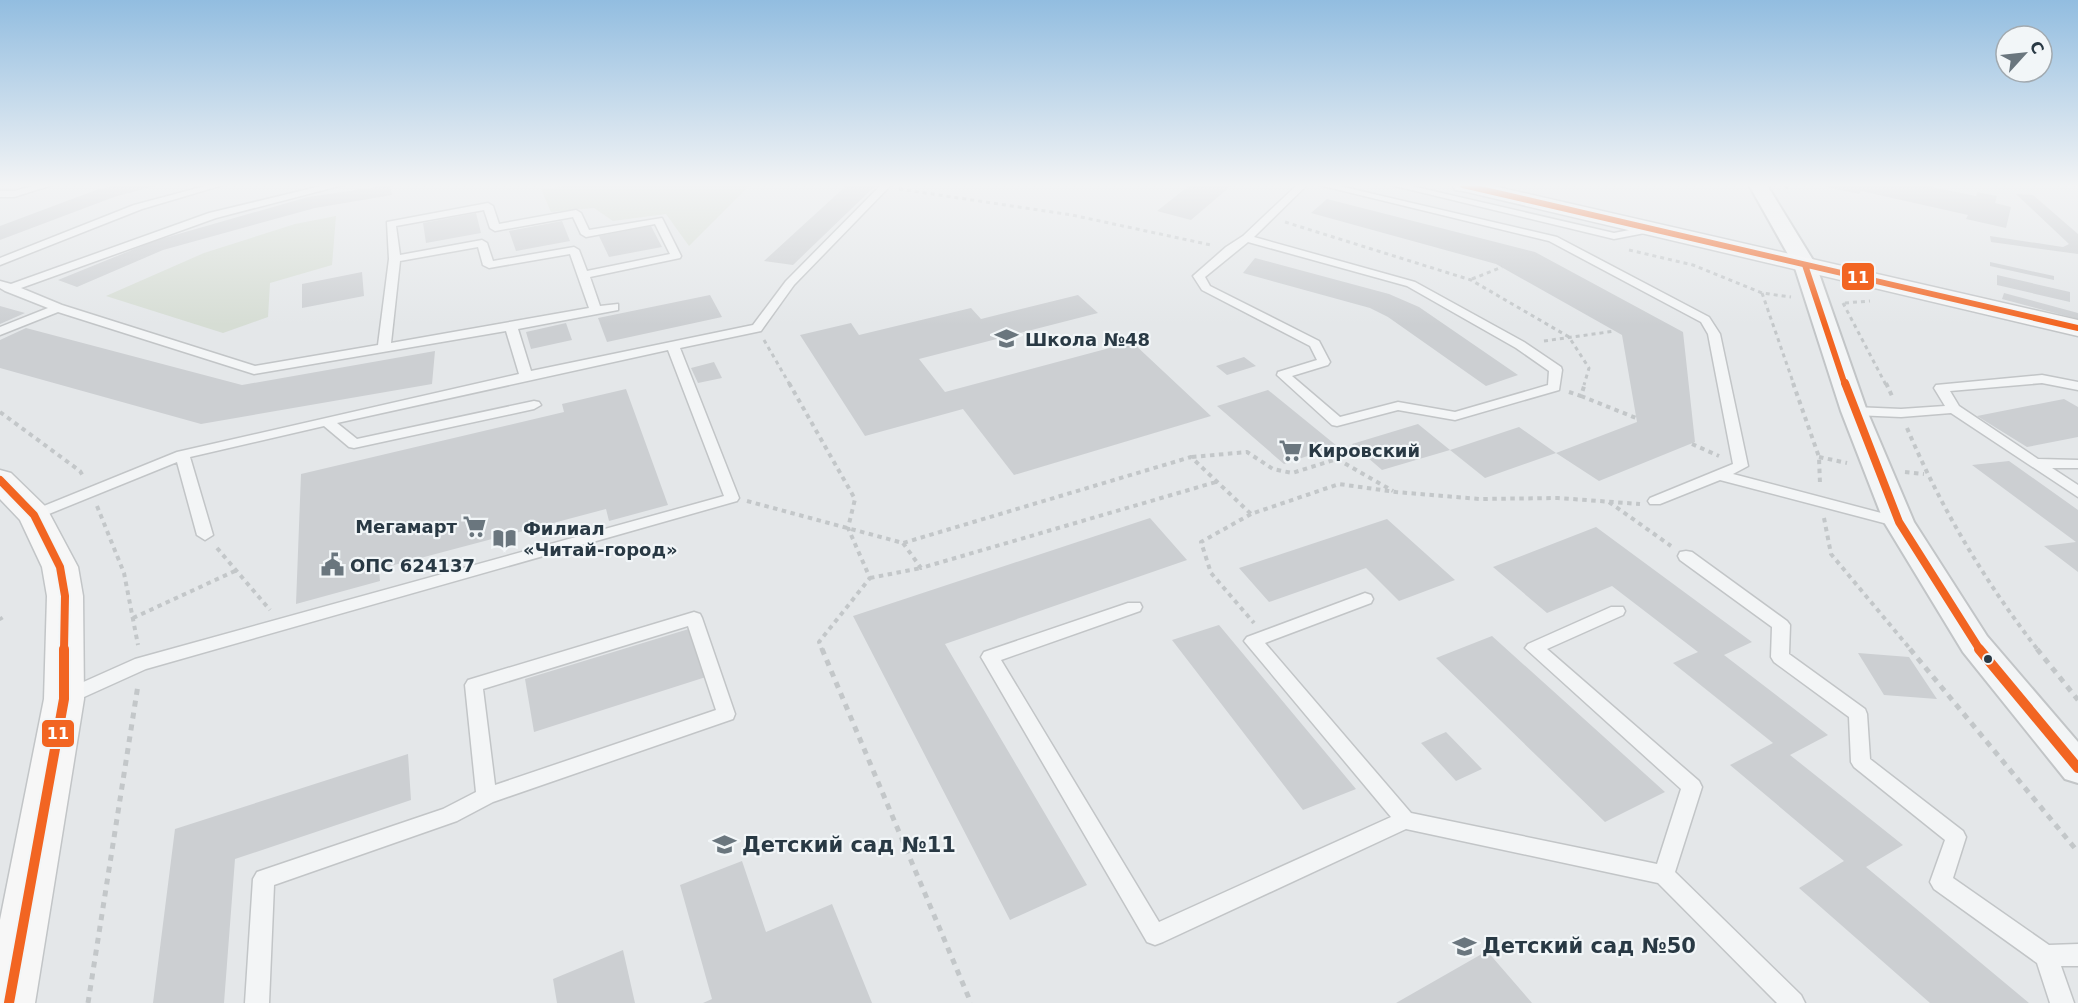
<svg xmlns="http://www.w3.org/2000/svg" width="2078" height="1003" font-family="'DejaVu Sans',sans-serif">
<rect width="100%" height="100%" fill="#e4e7e9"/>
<path fill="#d6ddd4" d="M 574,185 L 750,185 L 689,246 L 666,214 L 613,221 L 594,208 L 551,212 L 541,189 Z
M 336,216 L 332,265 L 270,283 L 268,317 L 223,333 L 106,296 L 204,253 L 295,224 Z"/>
<path fill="#cccfd2" d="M 118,185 L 159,185 L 114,197 L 0,240 L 0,226 L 96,190 Z
M 390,185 L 392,195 L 315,208 L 163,250 L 77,287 L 58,280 L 154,241 L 308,197 Z
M 847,185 L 875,186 L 793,265 L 764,261 Z
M 1190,185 L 1232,185 L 1191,220 L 1157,211 Z
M 1828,185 L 1922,185 L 1976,196 L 1977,192 L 1997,196 L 1995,203 L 2011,207 L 2006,228 L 1966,219 L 1968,215 L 1861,191 L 1859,194 L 1826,187 Z
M 2016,194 L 2033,195 L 2078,234 L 2078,254 L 1991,242 L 1990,236 L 2063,247 L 2069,244 Z
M 1327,199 L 1535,252 L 1683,332 L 1695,442 L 1599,481 L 1556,453 L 1637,422 L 1622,335 L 1496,264 L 1311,213 Z
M 476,213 L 481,233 L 426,243 L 423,223 Z
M 562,221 L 570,241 L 516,251 L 509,231 Z
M 651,226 L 662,247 L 609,257 L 599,236 Z
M 1255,258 L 1389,294 L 1419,307 L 1518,375 L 1486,386 L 1388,317 L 1370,308 L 1243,273 Z
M 1990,262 L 2054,276 L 2054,280 L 1990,266 Z
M 362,272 L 364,296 L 302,308 L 302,284 Z
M 1997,275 L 2070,292 L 2070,302 L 1997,285 Z
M 2004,293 L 2078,313 L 2078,319 L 2002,299 Z
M 710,295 L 722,317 L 607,342 L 598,318 Z
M 1078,295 L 1098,313 L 919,359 L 945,392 L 1132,342 L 1211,416 L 1014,475 L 963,409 L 865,436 L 800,335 L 851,323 L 859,335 L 971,308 L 981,319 Z
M 0,306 L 25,313 L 0,324 Z
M 566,323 L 572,340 L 531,349 L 526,332 Z
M 26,328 L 242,385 L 435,351 L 432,384 L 201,424 L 0,368 L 0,340 Z
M 1244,357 L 1256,366 L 1227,375 L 1216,366 Z
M 714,362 L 722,378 L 698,383 L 691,368 Z
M 626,389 L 668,505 L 609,521 L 606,509 L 379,569 L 380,581 L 296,604 L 301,474 L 564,412 L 562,404 Z
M 1268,390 L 1337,446 L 1284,464 L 1217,406 Z
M 2064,399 L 2078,407 L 2078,437 L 2027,447 L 1977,416 Z
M 1418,424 L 1450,450 L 1382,470 L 1352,444 Z
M 1519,427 L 1556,453 L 1485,478 L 1450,450 Z
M 2009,461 L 2078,510 L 2078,572 L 2044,546 L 2076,542 L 1972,465 Z
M 1150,518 L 1187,560 L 945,644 L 1087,885 L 1010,920 L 853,616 Z
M 1387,519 L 1455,580 L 1399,601 L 1366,568 L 1269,602 L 1239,568 Z
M 1596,527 L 1752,642 L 1724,655 L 1828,735 L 1790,755 L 1903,845 L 1866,867 L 2029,1003 L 1930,1003 L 1799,888 L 1844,861 L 1730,765 L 1773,743 L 1673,663 L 1698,652 L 1612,586 L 1547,613 L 1493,567 Z
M 1219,625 L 1356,789 L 1303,810 L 1172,640 Z
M 692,628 L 709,676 L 534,732 L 525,679 Z
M 1492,636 L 1665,792 L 1605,822 L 1436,658 Z
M 1858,653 L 1909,657 L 1937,699 L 1884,695 Z
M 1446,732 L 1482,769 L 1456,781 L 1421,743 Z
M 408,754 L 411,800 L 235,859 L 224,1003 L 153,1003 L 175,829 Z
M 742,861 L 766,932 L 832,904 L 872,1003 L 703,1003 L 712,999 L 680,885 Z
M 623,950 L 635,1003 L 557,1003 L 553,979 Z
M 1487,951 L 1532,1003 L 1396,1003 Z"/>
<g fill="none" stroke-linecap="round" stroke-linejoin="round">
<defs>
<path id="lane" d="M 37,185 L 52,185 L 14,197 L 0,197 L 0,191 L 14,191 Z
M 209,185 L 223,185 L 142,209 L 0,265 L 0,258 L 134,205 Z
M 325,185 L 343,185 L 216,218 L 21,288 L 62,305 L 255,366 L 378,345 L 389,259 L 387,222 L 488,203 L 493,206 L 499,224 L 576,210 L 581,213 L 589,230 L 662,218 L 681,256 L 680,258 L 590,277 L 600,306 L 618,304 L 618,310 L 518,329 L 531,371 L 753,325 L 786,281 L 881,185 L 891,185 L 794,285 L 761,331 L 680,348 L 739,498 L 737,501 L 146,669 L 73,702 L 67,704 L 61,702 L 58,697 L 61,692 L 135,659 L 724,496 L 668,350 L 337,423 L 357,439 L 534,401 L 539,402 L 541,405 L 534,409 L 354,448 L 349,447 L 324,426 L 190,457 L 213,535 L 205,540 L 197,535 L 177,462 L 39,518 L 29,518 L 26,515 L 29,512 L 177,452 L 519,374 L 506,331 L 254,374 L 58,312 L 0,335 L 0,327 L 48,308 L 5,291 L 0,288 L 0,281 L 11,284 L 209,213 ZM 484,210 L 490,228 L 495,231 L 573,217 L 581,234 L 586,237 L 655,224 L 670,254 L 587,271 L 579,250 L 574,247 L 493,261 L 487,243 L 482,240 L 400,255 L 396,226 ZM 478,247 L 483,265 L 489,268 L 570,254 L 589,308 L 391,343 L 400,261 Z
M 1297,185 L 1307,185 L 1254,237 L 1415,282 L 1524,342 L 1561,367 L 1562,370 L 1559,390 L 1455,420 L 1398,410 L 1337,426 L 1332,425 L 1277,375 L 1278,372 L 1317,360 L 1310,346 L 1202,290 L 1193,276 L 1226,247 L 1243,236 ZM 1248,242 L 1407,286 L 1516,348 L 1549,371 L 1548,385 L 1455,412 L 1398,402 L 1340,417 L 1292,376 L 1328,365 L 1330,362 L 1319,341 L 1210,286 L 1205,277 Z
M 1319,185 L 1335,185 L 1557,237 L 1709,317 L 1720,334 L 1748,466 L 1733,474 L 1904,519 L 1907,522 L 1899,527 L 1720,480 L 1660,504 L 1650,504 L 1648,501 L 1650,498 L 1733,464 L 1708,334 L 1701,322 L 1549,241 Z
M 1391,185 L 1407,185 L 1614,233 L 1650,226 L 1655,229 L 1650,232 L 1614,239 Z
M 2042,375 L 2078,382 L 2078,390 L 2042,383 L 1950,391 L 1959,406 L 2038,459 L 2078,460 L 2078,468 L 2052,468 L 2078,485 L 2078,497 L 1951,413 L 1901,417 L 1854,415 L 1847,411 L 1854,407 L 1901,409 L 1945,406 L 1934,388 L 1936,385 Z
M 1686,551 L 1692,552 L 1787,621 L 1790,625 L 1789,654 L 1865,709 L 1867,714 L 1870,759 L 1963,831 L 1966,837 L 1953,878 L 2049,945 L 2078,944 L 2078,966 L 2061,966 L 2074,1003 L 2050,1003 L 2037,963 L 1934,889 L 1930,882 L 1945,840 L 1854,767 L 1851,762 L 1849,717 L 1774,662 L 1771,657 L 1772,627 L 1680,560 L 1678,556 L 1680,552 Z
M 1365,593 L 1371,595 L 1373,599 L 1371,603 L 1265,643 L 1411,813 L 1657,864 L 1681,789 L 1525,648 L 1528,644 L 1611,607 L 1623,607 L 1625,611 L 1623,615 L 1547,649 L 1699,781 L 1702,787 L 1675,872 L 1801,995 L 1805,1003 L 1777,1003 L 1658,883 L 1406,829 L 1163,942 L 1155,945 L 1147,942 L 984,662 L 981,657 L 984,652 L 1128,603 L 1140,603 L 1142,607 L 1140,611 L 1001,660 L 1159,922 L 1391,817 L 1244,641 L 1247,637 Z
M 694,612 L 700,614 L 702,618 L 735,714 L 733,719 L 493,802 L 457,821 L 274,885 L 269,1003 L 245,1003 L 253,879 L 257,872 L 443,809 L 476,792 L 465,685 L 468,680 ZM 688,626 L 716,710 L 495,785 L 483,689 Z"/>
<path id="street" d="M 1749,185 L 1767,185 L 1816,265 L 1867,411 L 1914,522 L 1987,636 L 2078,742 L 2078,783 L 2065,779 L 1963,652 L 1884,522 L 1841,411 L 1794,265 Z"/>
<path id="secondary" d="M 1452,185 L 1489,185 L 2078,320 L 2078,336 L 1463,191 L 1455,190 Z
M 0,470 L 11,473 L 46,507 L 78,567 L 83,596 L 84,699 L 35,1003 L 0,1003 L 0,920 L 44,699 L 47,596 L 42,567 L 20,520 L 0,499 Z"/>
</defs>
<use href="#lane" stroke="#c2c5c7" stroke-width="3"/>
<use href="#street" stroke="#c2c5c7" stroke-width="4"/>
<use href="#secondary" stroke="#c2c5c7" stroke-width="3"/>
<path stroke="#c3c7c9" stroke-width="3" stroke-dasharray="4 4" stroke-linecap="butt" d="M 1786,185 L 1788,193
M 899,189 L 1072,215 L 1211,245
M 1285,222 L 1471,280 L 1569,337 L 1589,368 L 1584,385
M 1629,250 L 1693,265 L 1762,293 L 1791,297
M 1472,279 L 1502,267
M 1762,293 L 1794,385
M 1843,303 L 1886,385
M 1845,303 L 1870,301
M 764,340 L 790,385
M 1544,341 L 1615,331"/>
<path stroke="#c3c7c9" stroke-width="4" stroke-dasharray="4.5 4.5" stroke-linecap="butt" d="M 789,383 L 855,499 L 848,528 L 870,578 L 819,642 L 822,650
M 1793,383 L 1819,457 L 1820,484
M 1886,383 L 1892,396
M 1569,392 L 1581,396 L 1585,383
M 1581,396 L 1636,418
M 0,412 L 80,471 L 84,478
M 1907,428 C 1941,508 1985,582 2038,650
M 1692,444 L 1719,456
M 1192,457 L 1247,452 L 1273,469 L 1292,473 L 1337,459 L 1393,491
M 1819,457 L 1847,463
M 1905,472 L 1924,474
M 747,501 L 903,543 L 1191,457 L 1251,514 L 1339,484 L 1396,492 L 1479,499 L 1558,498 L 1640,504
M 1609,502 L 1671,546
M 97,506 L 124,573 L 138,645
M 1251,514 L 1201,542 L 1211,573 L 1254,623
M 1824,518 L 1831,554 L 1911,650
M 903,543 L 921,568 L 1216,482
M 217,548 L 270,610
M 870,578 L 921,568
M 0,617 L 2,620
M 133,618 L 237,570"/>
<path stroke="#c3c7c9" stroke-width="5" stroke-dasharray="6 6" stroke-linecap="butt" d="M 822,649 L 971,1003
M 1910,649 L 2078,852
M 2037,649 L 2078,700
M 88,1003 L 138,685"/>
<use href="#lane" fill="#f3f5f6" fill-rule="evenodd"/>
<use href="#street" fill="#f3f5f6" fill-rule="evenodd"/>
<use href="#secondary" fill="#f7f7f7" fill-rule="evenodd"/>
<defs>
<path id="bus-1-far2" d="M 1463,185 L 2078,328
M 1805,265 L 1845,385"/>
<path id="bus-1-far1" d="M 1845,383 L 1899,522 L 1980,650
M 0,480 L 34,515 L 60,567 L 65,596 L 64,650"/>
<path id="bus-1" d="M 1979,649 L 2078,768
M 9,1003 L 64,699 L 64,649"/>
</defs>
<use href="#bus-1-far2" stroke="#f2f6f8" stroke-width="10"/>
<use href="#bus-1-far1" stroke="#f2f6f8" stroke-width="12"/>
<use href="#bus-1" stroke="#f2f6f8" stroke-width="14"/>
<use href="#bus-1-far2" stroke="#f26522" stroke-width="6"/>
<use href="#bus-1-far1" stroke="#f26522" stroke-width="8"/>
<use href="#bus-1" stroke="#f26522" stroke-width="10"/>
</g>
<linearGradient id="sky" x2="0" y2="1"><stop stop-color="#92bde0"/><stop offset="0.57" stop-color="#f3f4f5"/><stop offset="1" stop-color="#f3f4f5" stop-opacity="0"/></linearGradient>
<rect width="2078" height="325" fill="url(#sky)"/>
<defs>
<symbol id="school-bare" viewBox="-9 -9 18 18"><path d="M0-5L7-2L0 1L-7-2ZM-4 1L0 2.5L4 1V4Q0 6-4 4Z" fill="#6a767e" stroke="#f2f6f8" stroke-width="2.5" paint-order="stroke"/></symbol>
<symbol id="supermarket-bare" viewBox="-9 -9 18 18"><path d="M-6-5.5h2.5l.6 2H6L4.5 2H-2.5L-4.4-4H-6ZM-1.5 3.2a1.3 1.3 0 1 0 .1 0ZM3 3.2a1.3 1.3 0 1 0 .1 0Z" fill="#6a767e" stroke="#f2f6f8" stroke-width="2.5" paint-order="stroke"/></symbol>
<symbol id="library-bare" viewBox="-9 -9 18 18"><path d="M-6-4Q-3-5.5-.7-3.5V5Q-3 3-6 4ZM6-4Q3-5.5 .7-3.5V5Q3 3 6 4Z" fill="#6a767e" stroke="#f2f6f8" stroke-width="2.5" paint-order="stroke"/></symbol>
<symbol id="civic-bare" viewBox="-9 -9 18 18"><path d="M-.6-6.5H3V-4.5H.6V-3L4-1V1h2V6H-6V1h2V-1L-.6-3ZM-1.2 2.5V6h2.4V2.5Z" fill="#6a767e" stroke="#f2f6f8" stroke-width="2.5" paint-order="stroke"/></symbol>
</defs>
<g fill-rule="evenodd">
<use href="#school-bare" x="990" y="322" width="33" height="33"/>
<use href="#supermarket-bare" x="1274" y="434" width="33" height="33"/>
<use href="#supermarket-bare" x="458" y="510" width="33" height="33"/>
<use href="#library-bare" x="488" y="522" width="33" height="33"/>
<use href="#civic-bare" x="316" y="548" width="33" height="33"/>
<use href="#school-bare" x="708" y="828" width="33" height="33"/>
<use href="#school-bare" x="1448" y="930" width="33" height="33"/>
</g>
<circle fill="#293944" stroke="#f2f6f8" stroke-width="2" cx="1988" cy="659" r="5"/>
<g text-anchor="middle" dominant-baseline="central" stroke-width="4.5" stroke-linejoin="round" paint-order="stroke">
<g font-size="18" font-weight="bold" fill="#293944" stroke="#f2f6f8" text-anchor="start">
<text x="1025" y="339">Школа №48</text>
<text x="1308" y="450">Кировский</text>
<text x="457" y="526" text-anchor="end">Мегамарт</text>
<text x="523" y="528">Филиал<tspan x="523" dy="21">«Читай-город»</tspan></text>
<text x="350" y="565">ОПС 624137</text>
</g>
<g font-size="21" font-weight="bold" fill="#293944" stroke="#f2f6f8" text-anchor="start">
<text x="742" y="845">Детский сад №11</text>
<text x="1482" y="946">Детский сад №50</text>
</g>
</g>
<g stroke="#f2f6f8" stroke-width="2">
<rect x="1841" y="262" width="34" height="29" rx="6" fill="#f26522"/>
<rect x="41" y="719" width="34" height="29" rx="6" fill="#f26522"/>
</g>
<g font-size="16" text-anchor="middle" font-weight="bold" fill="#fff">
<text x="1858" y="283">11</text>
<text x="58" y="739">11</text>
</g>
<g transform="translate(2024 54) rotate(63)"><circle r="28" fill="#f2f6f8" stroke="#a2aab0" stroke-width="1.5"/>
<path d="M0-4.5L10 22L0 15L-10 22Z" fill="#6a767e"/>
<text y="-9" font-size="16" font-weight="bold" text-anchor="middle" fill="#293944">С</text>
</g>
</svg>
